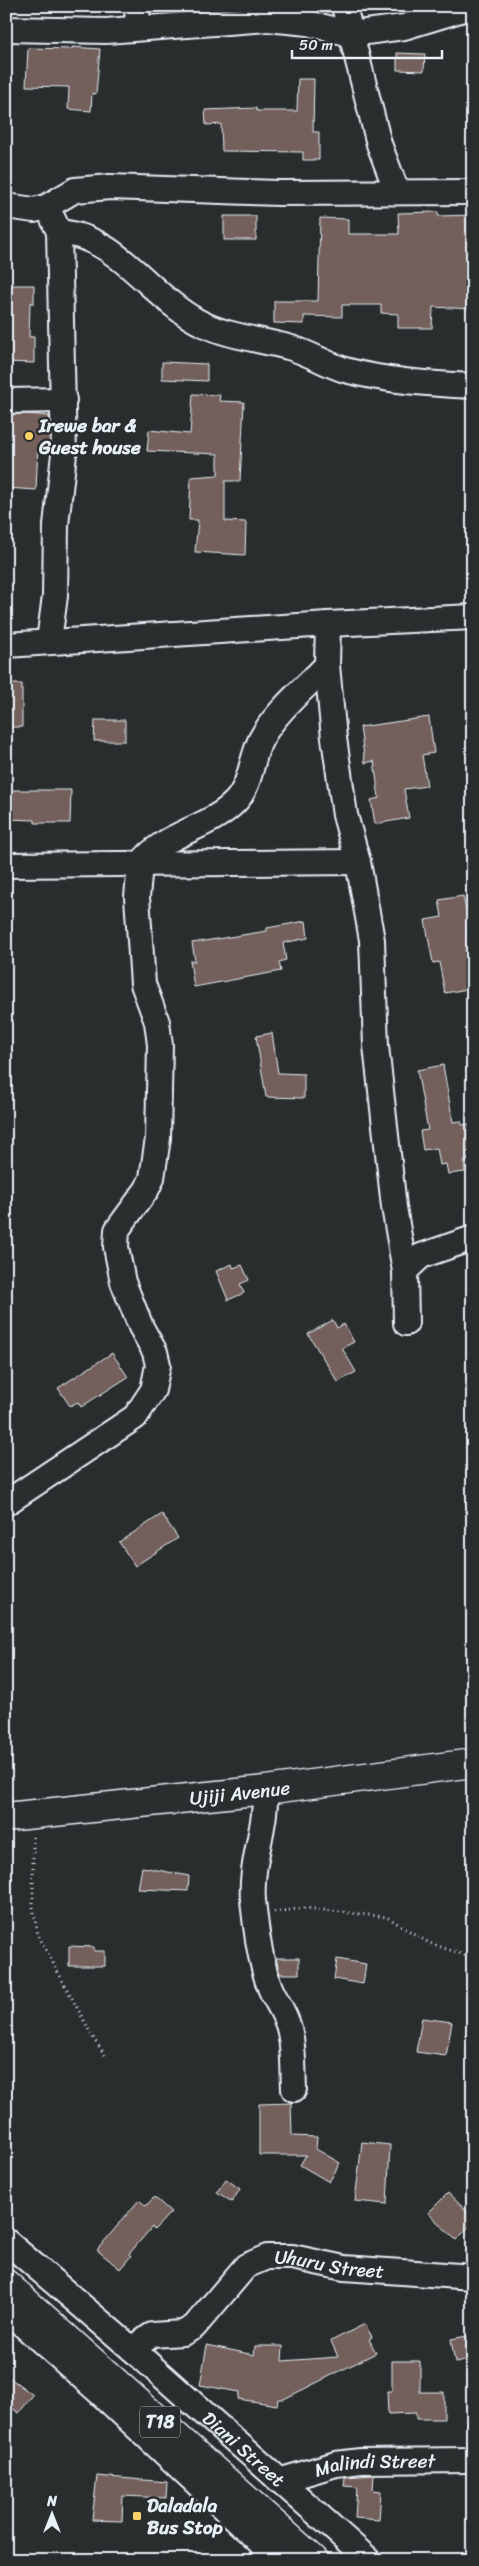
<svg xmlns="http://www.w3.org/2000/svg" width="479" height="2566" font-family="Sriracha,sans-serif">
<rect width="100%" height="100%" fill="#2a2d2e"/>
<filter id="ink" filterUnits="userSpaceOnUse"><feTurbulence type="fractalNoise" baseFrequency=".02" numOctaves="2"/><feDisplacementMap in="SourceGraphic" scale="10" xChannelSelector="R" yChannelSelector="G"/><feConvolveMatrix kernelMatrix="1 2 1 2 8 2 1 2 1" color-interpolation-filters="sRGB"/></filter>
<g filter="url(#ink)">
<path fill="#73615b" stroke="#e8f1f8" d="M 72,47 L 100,49 L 96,94 L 92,93 L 91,111 L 68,109 L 69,87 L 26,86 L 28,48 L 72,49 Z
M 397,53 L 425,54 L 424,71 L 397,70 Z
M 298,79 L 314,79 L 313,132 L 319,132 L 319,160 L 303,160 L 303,152 L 222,151 L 221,124 L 206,125 L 205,110 L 256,108 L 257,111 L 297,111 Z
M 438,212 L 438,216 L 473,215 L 473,245 L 470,245 L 467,280 L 473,280 L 473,309 L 433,307 L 432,328 L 398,328 L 398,314 L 381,313 L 381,305 L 342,305 L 342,317 L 304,316 L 304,324 L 274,323 L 274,301 L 318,301 L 320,218 L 348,219 L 348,234 L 399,234 L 398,213 Z
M 224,216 L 256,216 L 256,240 L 224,240 Z
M 6,285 L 34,285 L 34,303 L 30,303 L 29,337 L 34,337 L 34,363 L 6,362 Z
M 162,362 L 207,364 L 207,381 L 162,379 Z
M 193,394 L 220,395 L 219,401 L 244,402 L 240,481 L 225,481 L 225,521 L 246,522 L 245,555 L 195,552 L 198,520 L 189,520 L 191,477 L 218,475 L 218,454 L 147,451 L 149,430 L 190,434 Z
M 29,414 L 49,416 L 50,446 L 38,446 L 36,490 L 6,488 L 6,415 Z
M 6,684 L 22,684 L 22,727 L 6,727 Z
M 429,717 L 434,753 L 422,755 L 427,786 L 404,789 L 409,818 L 375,824 L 371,800 L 379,798 L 374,761 L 365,763 L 360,727 Z
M 95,720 L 125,720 L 125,741 L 94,741 Z
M 6,790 L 71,790 L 70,823 L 35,823 L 35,820 L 6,819 Z
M 463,896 L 470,929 L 466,929 L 473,960 L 473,988 L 445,993 L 439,962 L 433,963 L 425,920 L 442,917 L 439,900 Z
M 306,921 L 308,938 L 283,943 L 286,960 L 279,962 L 281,971 L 194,987 L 190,961 L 195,961 L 192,943 L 267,931 L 267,928 Z
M 272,1033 L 278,1073 L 304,1074 L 304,1098 L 266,1097 L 256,1036 Z
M 443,1065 L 453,1122 L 461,1121 L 462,1125 L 469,1124 L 473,1146 L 473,1151 L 466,1152 L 468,1161 L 464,1162 L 465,1172 L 448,1174 L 446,1164 L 440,1165 L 437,1148 L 423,1150 L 420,1131 L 428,1130 L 417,1070 Z
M 232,1264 L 233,1268 L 242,1265 L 249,1280 L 240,1284 L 244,1293 L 228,1300 L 216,1271 Z
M 333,1320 L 337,1328 L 344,1324 L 354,1342 L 342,1348 L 356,1372 L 338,1382 L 308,1334 Z
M 112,1353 L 128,1377 L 81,1407 L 78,1402 L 70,1406 L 58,1388 Z
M 162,1514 L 178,1538 L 135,1566 L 119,1542 Z
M 142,1867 L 189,1876 L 188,1891 L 138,1889 Z
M 69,1946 L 94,1947 L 94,1951 L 105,1951 L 105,1966 L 69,1966 Z
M 276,1958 L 299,1958 L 299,1974 L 280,1974 Z
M 337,1959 L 366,1964 L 363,1984 L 334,1979 Z
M 422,2018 L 452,2022 L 446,2056 L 416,2052 Z
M 291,2103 L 292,2136 L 317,2137 L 316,2149 L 340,2163 L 329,2182 L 300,2165 L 306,2155 L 259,2155 L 259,2104 Z
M 362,2142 L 390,2145 L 387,2204 L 355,2201 Z
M 226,2179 L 240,2189 L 232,2202 L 217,2192 Z
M 448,2193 L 473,2217 L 473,2223 L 456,2240 L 428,2213 Z
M 154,2197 L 171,2212 L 154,2230 L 152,2227 L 129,2254 L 131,2256 L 120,2269 L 97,2250 L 139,2200 L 146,2206 Z
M 365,2324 L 372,2337 L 369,2339 L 376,2353 L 284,2399 L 278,2399 L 277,2405 L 238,2399 L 239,2392 L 200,2385 L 207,2345 L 254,2355 L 255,2346 L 283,2346 L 282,2361 L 338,2357 L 331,2341 Z
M 467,2336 L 471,2360 L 455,2363 L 451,2339 Z
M 392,2361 L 420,2361 L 420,2392 L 444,2392 L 444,2419 L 416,2419 L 416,2413 L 388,2414 L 387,2391 L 392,2391 Z
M 6,2375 L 33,2395 L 19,2413 L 6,2404 Z
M 374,2475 L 373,2490 L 381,2491 L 379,2520 L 355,2518 L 357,2487 L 344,2486 L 345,2477 Z
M 97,2476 L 167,2482 L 166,2498 L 123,2496 L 122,2521 L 92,2520 Z"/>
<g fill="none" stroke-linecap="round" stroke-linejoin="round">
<defs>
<g id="minor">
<path d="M 137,6 L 138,28"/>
<path d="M 344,6 L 379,144 L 397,192"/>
<path d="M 6,29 L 106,31 L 268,19 L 308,23 L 351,34 L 404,27 L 473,6"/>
<path d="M 6,206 L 34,210 L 46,207 L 75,190 L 110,187 L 279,193 L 473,192"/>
<path d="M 59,232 C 117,236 149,295 197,321 C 224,336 259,339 288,347 C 308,352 325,364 345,370 C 386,381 430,384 473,386"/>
<path d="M 6,401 L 64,400"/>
<path d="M 328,624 L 327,665 L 334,738 L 345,815 L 358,862 L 372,940 L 376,1046 L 394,1207 L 405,1271 L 406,1323"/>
<path d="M 49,641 L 55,596 L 56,525 L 64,454 L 59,232 L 53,219"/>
<path d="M 6,645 L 328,624 L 473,617"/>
<path d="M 6,865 L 358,862"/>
<path d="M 405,1271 L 421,1256 L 473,1238"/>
<path d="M 6,1503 L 135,1417 L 153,1390 L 158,1365 L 155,1352 L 141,1327 L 123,1282 L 116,1247 L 117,1230 L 147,1189 L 152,1178 L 158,1138 L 160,1045 L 157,1022 L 143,984 L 137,897 L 140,865 C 161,834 209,829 235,802 C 251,786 251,758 261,739 C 276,711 305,688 327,665"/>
<path d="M 265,1790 C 267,1827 250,1862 253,1900 C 256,1929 260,1963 271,1990 C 277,2003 285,2013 289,2028 C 294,2047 293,2069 294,2089"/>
<path id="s1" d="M 6,2241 L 132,2349 L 369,2560"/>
<path d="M 6,2310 L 99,2392 L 279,2560"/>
<path id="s2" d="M 132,2349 L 152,2335 L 183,2333 L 194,2327 L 246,2266 L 267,2257 L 292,2257 L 344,2268 L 473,2277"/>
<path id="s3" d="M 279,2481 L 336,2464 L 361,2461 L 473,2460"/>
</g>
<g id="major">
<path id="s4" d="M 6,1817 L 265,1790 L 473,1763"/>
<path d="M 6,2284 L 314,2560"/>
</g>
</defs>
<use href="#minor" stroke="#e8f1f8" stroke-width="28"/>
<use href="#major" stroke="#e8f1f8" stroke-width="31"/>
<path stroke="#e8f1f8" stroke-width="3" stroke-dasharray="1 4" stroke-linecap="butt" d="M 33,1837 L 33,1907 L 38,1935 L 95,2041 L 106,2056
M 274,1912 L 305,1908 L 387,1917 L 429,1943 L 473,1958"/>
<use href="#minor" stroke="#2a2d2e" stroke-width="24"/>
<use href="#major" stroke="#2a2d2e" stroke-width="28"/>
</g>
</g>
<g fill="#ffd166" stroke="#2a2d2e" stroke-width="2">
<circle cx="29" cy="436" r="5"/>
<rect x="132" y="2511" width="10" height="10" rx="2.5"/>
</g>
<g text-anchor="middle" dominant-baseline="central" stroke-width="5" stroke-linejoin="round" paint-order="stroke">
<rect fill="#2a2d2e" stroke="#afb6bb" stroke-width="1" x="140" y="2406.5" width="40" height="31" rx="4"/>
<g font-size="18" font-weight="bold" fill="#e8f1f8">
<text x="160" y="2422">T18</text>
</g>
<g font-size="19" font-weight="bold" fill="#e8f1f8" stroke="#2a2d2e" text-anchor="start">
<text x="39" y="425">Irewe bar &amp;<tspan x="39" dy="22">Guest house</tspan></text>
<text x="147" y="2505">Daladala<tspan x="147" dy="22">Bus Stop</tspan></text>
</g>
<g font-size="19" fill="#e8f1f8" stroke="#2a2d2e">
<text stroke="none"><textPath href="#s4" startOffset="235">Ujiji Avenue</textPath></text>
<text stroke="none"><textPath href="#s2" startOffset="234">Uhuru Street</textPath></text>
<text stroke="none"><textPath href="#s1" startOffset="316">Diani Street</textPath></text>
<text stroke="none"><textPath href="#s3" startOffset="98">Malindi Street</textPath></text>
</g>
</g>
<rect width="479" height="2566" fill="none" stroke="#2a2d2e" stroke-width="25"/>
<rect x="12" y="12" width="454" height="2541" fill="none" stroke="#e8f1f8" stroke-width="2" filter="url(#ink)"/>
<g transform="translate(52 2514)" stroke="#2a2d2e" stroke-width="4" paint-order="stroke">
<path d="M0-4L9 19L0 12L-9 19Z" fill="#e8f1f8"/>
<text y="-8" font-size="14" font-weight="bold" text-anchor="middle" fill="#e8f1f8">N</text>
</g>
<path d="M292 50v8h150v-8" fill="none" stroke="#e8f1f8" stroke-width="2.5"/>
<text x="299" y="50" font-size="15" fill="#e8f1f8" stroke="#2a2d2e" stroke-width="4" paint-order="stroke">50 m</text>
</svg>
